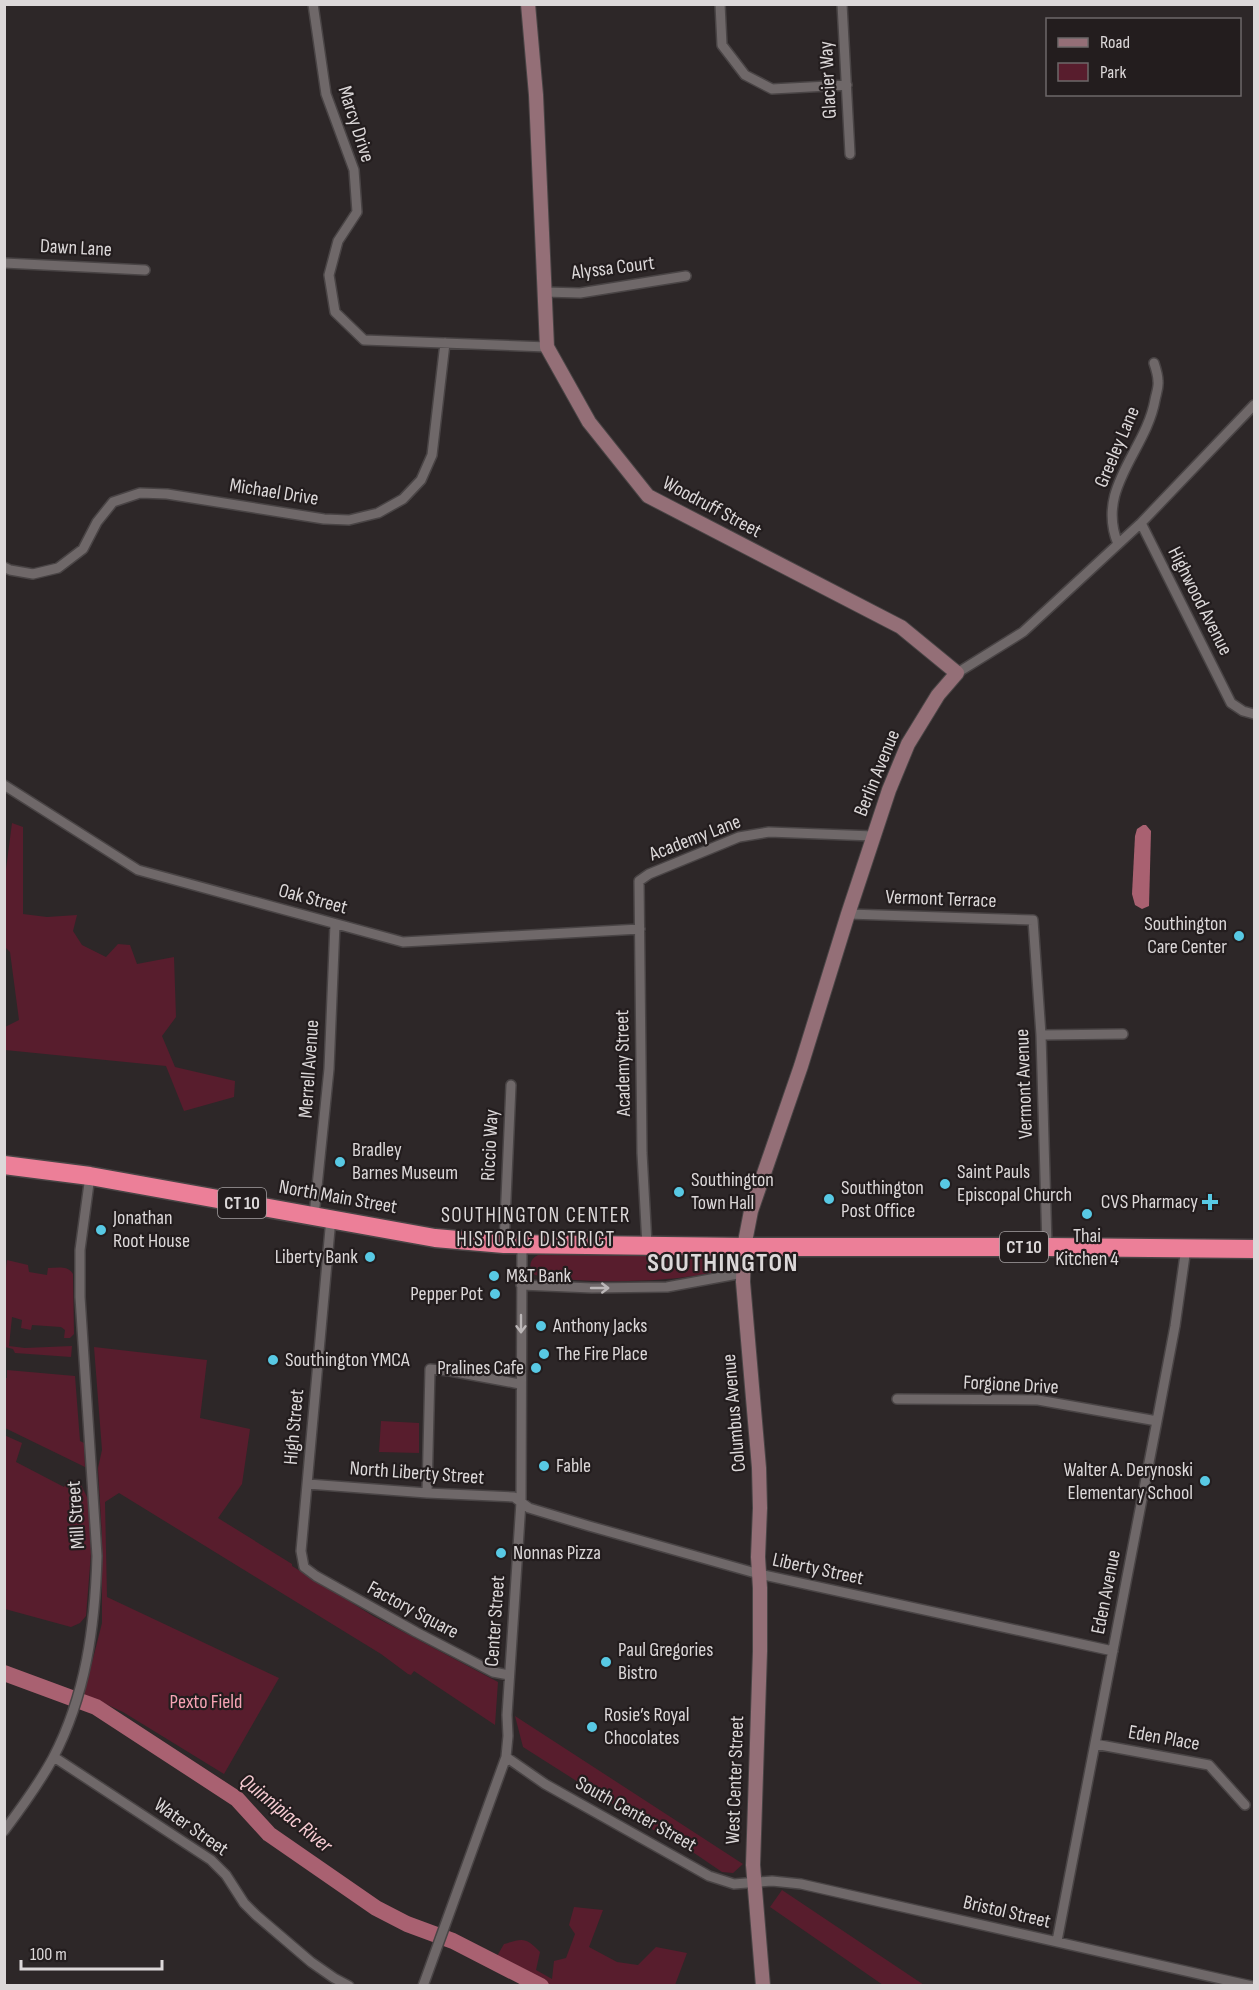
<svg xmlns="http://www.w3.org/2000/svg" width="1259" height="1990" font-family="'Sofia Sans Condensed',sans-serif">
<rect width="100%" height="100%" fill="#2d2728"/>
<path fill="#581d2d" d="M 12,823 L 23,827 L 23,914 L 47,917 L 77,915 L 73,931 L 82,945 L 106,957 L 118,944 L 130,945 L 137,964 L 174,957 L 176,1017 L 162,1036 L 175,1067 L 235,1081 L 234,1097 L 184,1111 L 166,1066 L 5,1050 L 5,1027 L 19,1020 L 10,952 L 4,946 L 5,877 Z
M 538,1255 L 723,1256 L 727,1260 L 725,1269 C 684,1283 578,1285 535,1275 C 528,1269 529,1259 538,1255 Z
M 7,1260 L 28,1265 L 29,1272 L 47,1275 L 48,1268 C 57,1268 68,1265 73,1274 L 74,1334 L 70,1338 L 64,1338 L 65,1330 L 61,1327 L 32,1325 L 31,1330 L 21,1328 L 22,1320 L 12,1317 L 9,1346 L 25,1348 L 72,1346 L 71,1357 L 15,1353 L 13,1349 L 5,1347 L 4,1284 Z
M 94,1347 L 207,1360 L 200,1418 L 250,1429 L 242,1484 L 218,1518 L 292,1564 L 292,1566 L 373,1616 L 498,1682 L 495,1725 L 414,1671 L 411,1675 L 408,1674 L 381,1654 L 119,1493 L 105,1502 L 107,1597 L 279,1678 L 224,1774 L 123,1712 L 84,1694 L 102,1623 L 102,1536 L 98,1468 L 102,1450 Z
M 7,1370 L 75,1376 L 80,1441 L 84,1443 L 85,1467 L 5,1428 L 4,1378 L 7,1378 Z
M 381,1421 L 419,1423 L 419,1453 L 379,1452 Z
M 4,1435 L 22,1443 L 16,1462 L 64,1487 L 68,1480 L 80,1483 L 88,1499 L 91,1553 L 86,1616 L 80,1623 L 71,1627 L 5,1609 Z
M 515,1716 L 743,1864 L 733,1873 L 722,1872 L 675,1840 L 671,1841 L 523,1747 Z
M 782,1890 L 924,1985 L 883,1985 L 770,1907 Z
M 574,1907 L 603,1910 L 589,1947 L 617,1962 L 638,1965 L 656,1947 L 687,1953 L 675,1985 L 533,1985 L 448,1947 L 452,1933 L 497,1956 L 504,1944 C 523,1938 526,1937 540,1952 L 536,1970 L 552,1979 L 554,1961 L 566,1958 L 575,1934 L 569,1925 Z"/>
<path fill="#a96171" d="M 1143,825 L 1146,825 L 1151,831 L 1149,906 L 1142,909 L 1135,905 L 1132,894 L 1135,836 L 1137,829 Z"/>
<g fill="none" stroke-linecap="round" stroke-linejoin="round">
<path stroke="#a96171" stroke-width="16" d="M 4,1673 L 96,1707 L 237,1799 L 269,1834 L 376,1908 L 407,1924 L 453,1941 L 541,1986"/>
<defs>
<path id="street" d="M 313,4 L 326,94 L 354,170 L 357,212 L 338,241 L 329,275 L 335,312 L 364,340 L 547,347
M 720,4 L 722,45 L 745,75 L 772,89 L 847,85
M 842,4 L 850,154
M 4,263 L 145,270
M 545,292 L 580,293 L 686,276
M 1141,523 L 1231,703 L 1243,711 L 1254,714
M 1118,544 C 1095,488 1146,451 1155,400 C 1156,394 1159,387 1158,381 C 1158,375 1156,369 1154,363
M 4,567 L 10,570 L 33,574 L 58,568 L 83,549 L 97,522 L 113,502 L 140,493 L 167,494 L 324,519 L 349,520 L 378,513 L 403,499 L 421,480 L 432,455 L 445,343
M 957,673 L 1023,632 L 1141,523 L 1254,405
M 4,785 L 138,870 L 403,942 L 640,929
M 848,914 L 1033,920 L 1041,1035 L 1047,1247
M 1041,1035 L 1123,1034
M 314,1216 L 329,1069 L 335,924
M 331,1218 L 301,1551 L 304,1567 L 316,1576 L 416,1632 L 493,1672 L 509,1675
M 504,1244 L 511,1085
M 647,1245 L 642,1153 L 639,881 L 649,874 L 739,837 L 769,832 L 873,836
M 521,1285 L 592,1288 L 667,1287 L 743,1273
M 897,1399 L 1038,1400 L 1157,1421
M 308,1484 L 427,1493 L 514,1497 L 529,1508 L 589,1526 L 759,1574 L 1113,1651
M 427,1493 L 430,1369 L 450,1371 L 520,1384
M 1095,1744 L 1209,1765 L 1245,1805
M 54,1757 L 211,1860 L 226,1875 L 244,1903 L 256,1915 L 311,1962 L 334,1978 L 349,1986
M 506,1757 L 545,1784 L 709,1876 L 734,1884 L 772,1881 L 801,1884 L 1252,1986
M 4,1831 C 22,1807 39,1784 53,1758 C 86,1695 95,1626 97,1556 L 80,1297 L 80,1250 L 90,1176
M 1057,1941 L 1157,1421 L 1175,1326 L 1186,1248
M 423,1986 L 506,1757 L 508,1736 L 507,1715 L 521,1502 L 522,1245"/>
<path id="secondary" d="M 528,4 L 536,95 L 547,347 L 589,422 L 648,496 L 901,627 L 957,673 L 938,695 L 908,744 L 889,790 L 848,914 L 801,1066 L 751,1211 L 744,1247 L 743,1282 L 759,1468 L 760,1508 L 758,1557 L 760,1588 L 760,1651 L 753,1865 L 763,1986"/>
<path id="highway" d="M 4,1165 L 90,1176 L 435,1238 L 504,1244 L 744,1247 L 1047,1247 L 1254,1249"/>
</defs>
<use href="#street" stroke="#494445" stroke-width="12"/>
<use href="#secondary" stroke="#494445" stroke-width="16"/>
<use href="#highway" stroke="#494445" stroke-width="21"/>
<use href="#street" stroke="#6f6869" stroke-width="9"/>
<use href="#secondary" stroke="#946f77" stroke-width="14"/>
<use href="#highway" stroke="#ec7f98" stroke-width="18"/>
</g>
<defs><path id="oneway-shaft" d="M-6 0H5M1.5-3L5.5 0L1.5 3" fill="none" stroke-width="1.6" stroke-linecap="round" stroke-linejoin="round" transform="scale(1.5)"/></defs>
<g stroke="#bbb6b7">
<use href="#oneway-shaft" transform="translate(600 1288)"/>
<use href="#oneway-shaft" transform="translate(521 1324) rotate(90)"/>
</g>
<g fill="#58c9e4" stroke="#231d1e" stroke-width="2">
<circle cx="1239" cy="936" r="6"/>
<circle cx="340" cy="1162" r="6"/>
<circle cx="945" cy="1184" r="6"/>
<circle cx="679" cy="1192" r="6"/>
<circle cx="829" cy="1199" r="6"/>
<path d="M1207 1193h6v6h6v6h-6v6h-6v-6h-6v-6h6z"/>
<circle cx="1087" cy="1214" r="6"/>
<circle cx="101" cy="1230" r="6"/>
<circle cx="370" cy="1257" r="6"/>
<circle cx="494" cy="1276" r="6"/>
<circle cx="495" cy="1294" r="6"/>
<circle cx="541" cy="1326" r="6"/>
<circle cx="544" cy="1354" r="6"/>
<circle cx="273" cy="1360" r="6"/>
<circle cx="536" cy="1368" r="6"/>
<circle cx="544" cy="1466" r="6"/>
<circle cx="1205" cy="1481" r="6"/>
<circle cx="501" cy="1553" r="6"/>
<circle cx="606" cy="1662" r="6"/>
<circle cx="592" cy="1727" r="6"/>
</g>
<g text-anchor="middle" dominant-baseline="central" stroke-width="4.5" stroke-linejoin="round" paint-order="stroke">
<g fill="#231d1e" stroke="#a4a0a1" stroke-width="1.5">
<rect x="218" y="1188" width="48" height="30" rx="4.5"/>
<rect x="1000" y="1232" width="48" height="30" rx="4.5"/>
</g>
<g font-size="18" font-weight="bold" fill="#dcd8d9">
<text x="242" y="1203">CT 10</text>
<text x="1024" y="1247">CT 10</text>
</g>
<g font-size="20" fill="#dcd8d9" stroke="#231d1e">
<text transform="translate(828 80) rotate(-93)">Glacier Way</text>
<text transform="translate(356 124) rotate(72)">Marcy Drive</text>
<text transform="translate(76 248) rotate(3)">Dawn Lane</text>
<text transform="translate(613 268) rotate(-7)">Alyssa Court</text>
<text transform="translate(1117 447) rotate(-67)">Greeley Lane</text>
<text transform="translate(274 492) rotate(9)">Michael Drive</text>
<text transform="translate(712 507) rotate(28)">Woodruff Street</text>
<text transform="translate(1200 601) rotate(63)">Highwood Avenue</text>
<text transform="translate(877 773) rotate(-68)">Berlin Avenue</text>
<text transform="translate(695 838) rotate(-21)">Academy Lane</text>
<text transform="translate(313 899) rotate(15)">Oak Street</text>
<text transform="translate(941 899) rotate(2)">Vermont Terrace</text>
<text transform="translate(623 1063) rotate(-91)">Academy Street</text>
<text transform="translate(309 1069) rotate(-86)">Merrell Avenue</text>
<text transform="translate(1024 1084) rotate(-92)">Vermont Avenue</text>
<text transform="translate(490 1145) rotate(-87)">Riccio Way</text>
<text transform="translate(338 1197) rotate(10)">North Main Street</text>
<text transform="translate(1011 1385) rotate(3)">Forgione Drive</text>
<text transform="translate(734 1413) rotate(-95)">Columbus Avenue</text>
<text transform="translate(294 1427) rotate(-85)">High Street</text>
<text transform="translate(417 1473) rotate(4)">North Liberty Street</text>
<text transform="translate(76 1515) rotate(-94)">Mill Street</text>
<text transform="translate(818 1569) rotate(12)">Liberty Street</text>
<text transform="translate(1106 1592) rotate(-79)">Eden Avenue</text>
<text transform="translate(413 1610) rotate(28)">Factory Square</text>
<text transform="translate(495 1621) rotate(-86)">Center Street</text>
<text transform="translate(1164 1738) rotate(10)">Eden Place</text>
<text transform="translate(735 1780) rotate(-88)">West Center Street</text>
<text transform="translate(636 1814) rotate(29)">South Center Street</text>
<text transform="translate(191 1827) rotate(35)">Water Street</text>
<text transform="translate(1007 1912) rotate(13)">Bristol Street</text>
</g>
<g font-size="20" fill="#dcd8d9" stroke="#231d1e" text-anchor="start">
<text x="1227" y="924" text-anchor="end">Southington<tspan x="1227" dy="23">Care Center</tspan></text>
<text x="352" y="1150">Bradley<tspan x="352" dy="23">Barnes Museum</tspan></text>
<text x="957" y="1172">Saint Pauls<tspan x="957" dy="23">Episcopal Church</tspan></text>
<text x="691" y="1180">Southington<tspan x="691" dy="23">Town Hall</tspan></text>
<text x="841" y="1188">Southington<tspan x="841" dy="23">Post Office</tspan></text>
<text x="1198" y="1202" text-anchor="end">CVS Pharmacy</text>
<text x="113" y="1218">Jonathan<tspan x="113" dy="23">Root House</tspan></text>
<text x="1087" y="1236" text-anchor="middle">Thai<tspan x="1087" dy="23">Kitchen 4</tspan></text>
<text x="358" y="1257" text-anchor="end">Liberty Bank</text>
<text x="506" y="1276">M&amp;T Bank</text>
<text x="483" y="1294" text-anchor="end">Pepper Pot</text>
<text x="553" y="1326">Anthony Jacks</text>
<text x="556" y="1354">The Fire Place</text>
<text x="285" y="1360">Southington YMCA</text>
<text x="524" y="1368" text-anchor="end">Pralines Cafe</text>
<text x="556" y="1466">Fable</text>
<text x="1193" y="1470" text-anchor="end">Walter A. Derynoski<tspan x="1193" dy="23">Elementary School</tspan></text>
<text x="513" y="1553">Nonnas Pizza</text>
<text x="618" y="1650">Paul Gregories<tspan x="618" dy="23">Bistro</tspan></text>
<text x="604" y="1715">Rosie’s Royal<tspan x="604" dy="23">Chocolates</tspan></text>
</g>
<g font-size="20" fill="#f6a3b4" stroke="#231d1e">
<text x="206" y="1702">Pexto Field</text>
</g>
<g font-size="21" letter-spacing="1.5" fill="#dcd8d9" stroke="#231d1e">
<text x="536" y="1215">SOUTHINGTON CENTER<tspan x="536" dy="24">HISTORIC DISTRICT</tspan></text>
</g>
<g font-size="21" font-style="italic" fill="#f7ccd3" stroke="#231d1e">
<text transform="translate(286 1813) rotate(39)">Quinnipiac River</text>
</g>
<g font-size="26" font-weight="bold" letter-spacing="1.5" fill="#dcd8d9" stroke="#231d1e">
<text x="723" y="1263">SOUTHINGTON</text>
</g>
</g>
<rect width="1259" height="1990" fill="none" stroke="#dcd8d9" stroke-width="12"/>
<rect x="1046" y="18" width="195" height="78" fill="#231d1e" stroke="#6d6869" stroke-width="1.5"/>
<rect x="1058" y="38" width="30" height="9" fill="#946f77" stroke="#6d6869" stroke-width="1.5"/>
<text x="1100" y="48" font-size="18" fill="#dcd8d9">Road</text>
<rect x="1058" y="63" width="30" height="18" fill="#581d2d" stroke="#6d6869" stroke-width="1.5"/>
<text x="1100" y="78" font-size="18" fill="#dcd8d9">Park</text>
<path d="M21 1960v9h141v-9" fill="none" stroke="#dcd8d9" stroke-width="3"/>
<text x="30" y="1960" font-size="18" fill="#dcd8d9" stroke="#231d1e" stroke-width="4.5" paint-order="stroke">100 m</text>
</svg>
